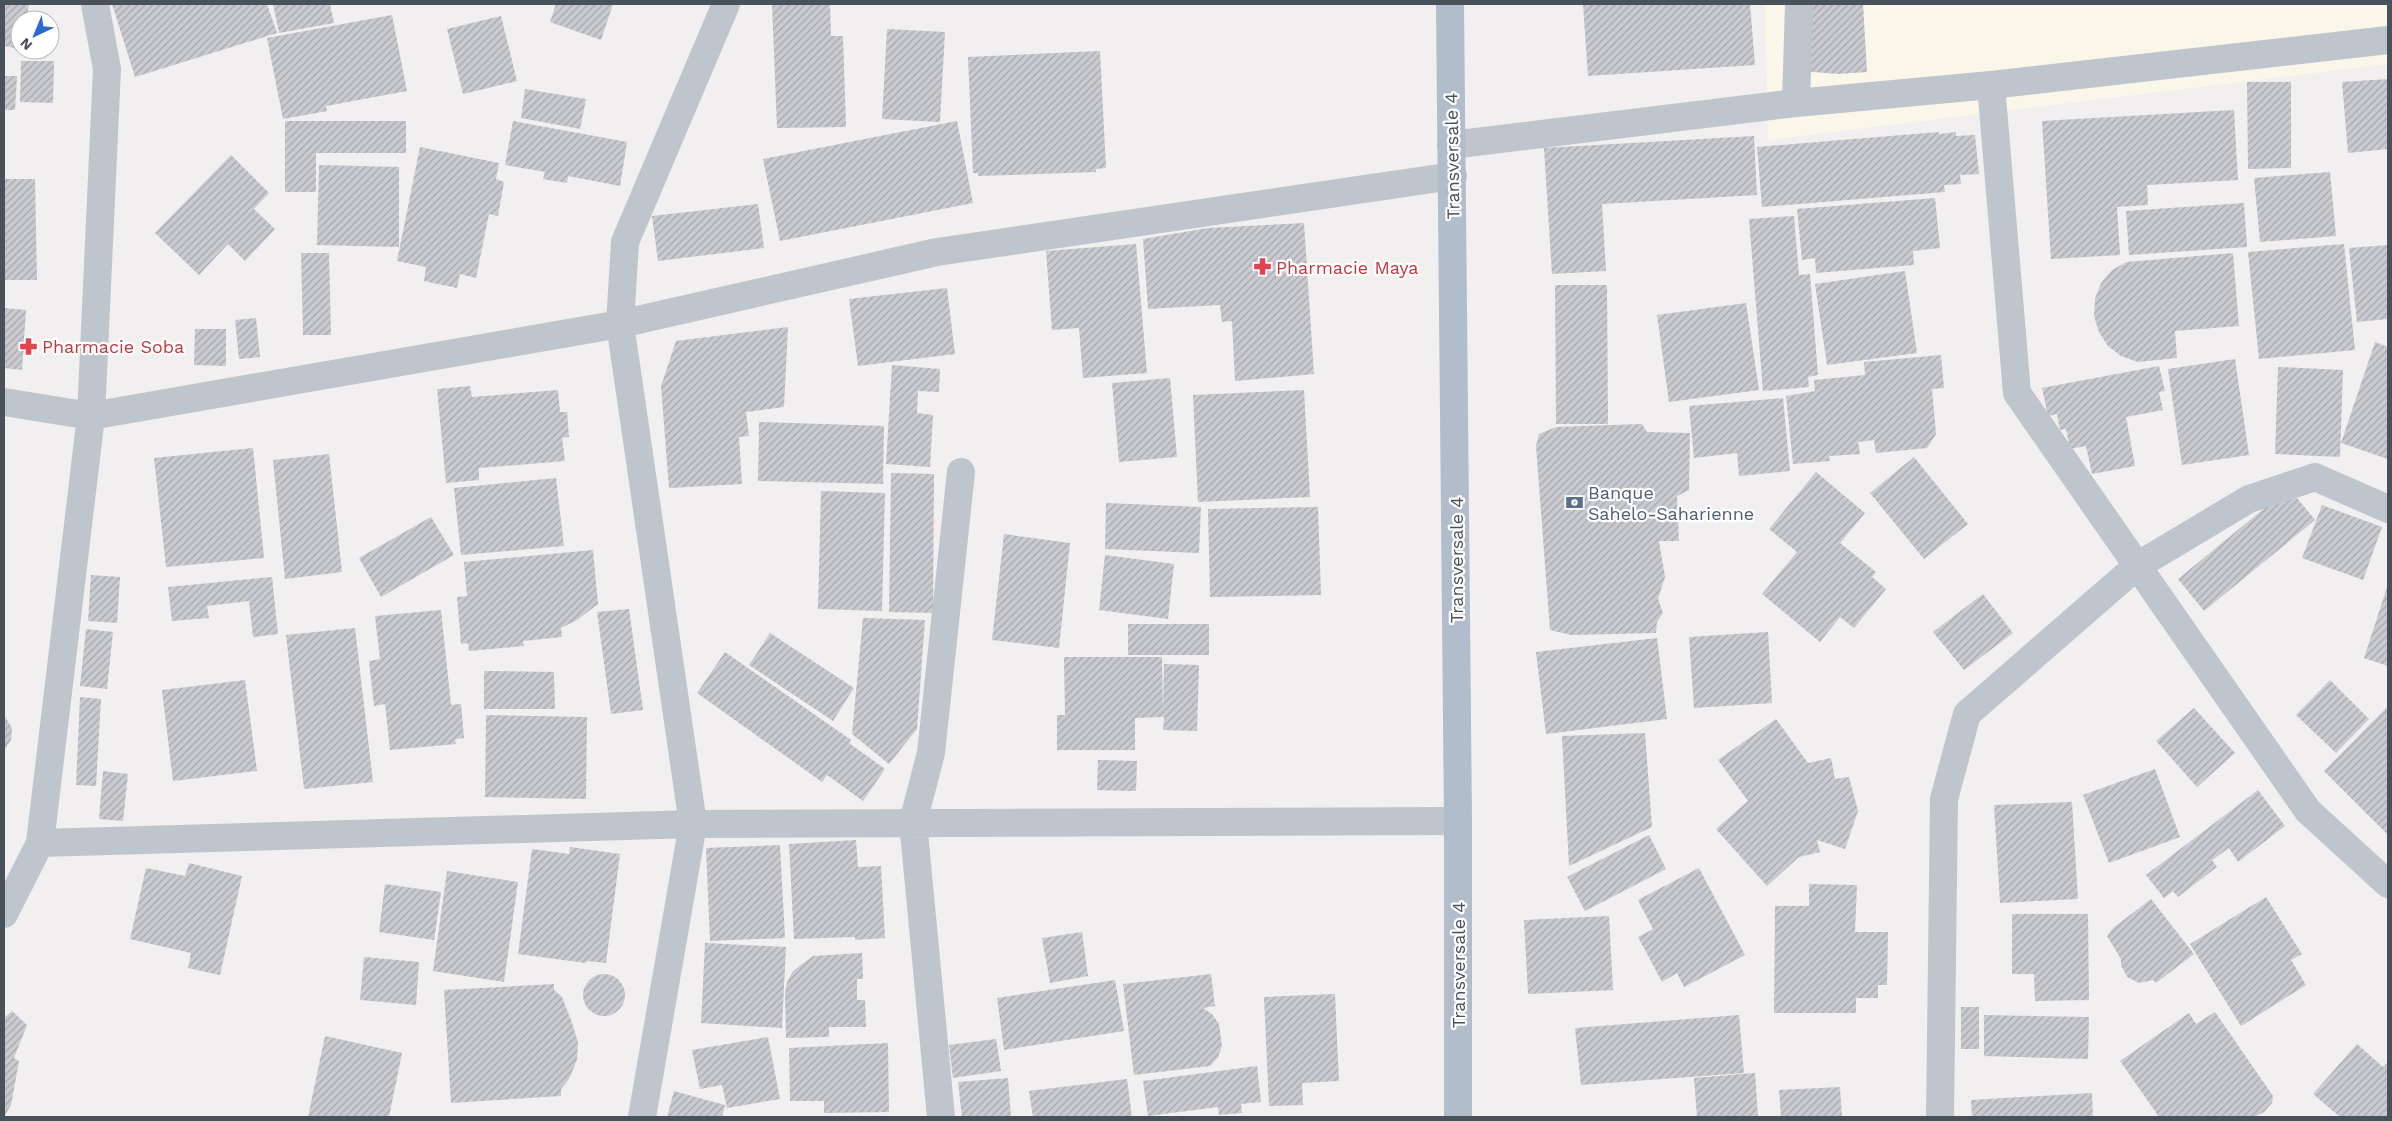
<svg xmlns="http://www.w3.org/2000/svg" width="2392" height="1121" font-family="'Work Sans',sans-serif">
<defs>
<pattern id="building-hatch" width="6" height="6" patternUnits="userSpaceOnUse" patternTransform="scale(1.25)"><rect width="6" height="6" fill="#c9cbd1"/><path d="M-1 1l2-2M0 6l6-6M5 7l2-2" fill="none" stroke="#a5a7ad"/></pattern>
</defs>
<rect width="100%" height="100%" fill="#f1efef"/>
<path fill="#faf6ea" d="M 1765,4 L 2388,4 L 2388,64 L 1768,140 Z"/>
<path fill="url(#building-hatch)" d="M 4,4 L 29,4 L 26,20 L 20,20 L 20,49 L 4,46 Z
M 112,4 L 267,4 L 277,33 L 135,77 Z
M 273,4 L 330,4 L 334,23 L 279,33 Z
M 556,4 L 613,4 L 601,40 L 550,22 Z
M 772,4 L 830,4 L 831,36 L 843,36 L 846,127 L 777,128 Z
M 1583,4 L 1750,4 L 1755,65 L 1588,76 Z
M 1805,4 L 1863,4 L 1867,72 L 1838,74 L 1801,71 Z
M 392,15 L 407,91 L 326,106 L 327,111 L 283,119 L 267,38 Z
M 501,16 L 517,81 L 463,94 L 447,29 Z
M 887,29 L 945,32 L 940,122 L 882,119 Z
M 1100,51 L 1106,168 L 1096,169 L 1096,172 L 978,176 L 978,173 L 973,173 L 968,57 Z
M 21,61 L 54,61 L 53,103 L 20,102 Z
M 4,76 L 17,76 L 15,110 L 4,110 Z
M 2388,79 L 2388,149 L 2348,153 L 2342,82 Z
M 2247,82 L 2291,82 L 2291,168 L 2248,169 Z
M 525,89 L 586,99 L 580,129 L 521,118 Z
M 2234,110 L 2238,180 L 2147,185 L 2148,205 L 2117,207 L 2120,255 L 2051,259 L 2042,121 Z
M 285,121 L 406,121 L 406,153 L 316,153 L 316,192 L 285,192 Z
M 513,121 L 627,142 L 620,186 L 568,176 L 567,183 L 543,179 L 545,172 L 505,165 Z
M 957,121 L 973,203 L 780,241 L 763,159 Z
M 1939,132 L 1939,134 L 1956,132 L 1956,136 L 1975,135 L 1979,174 L 1960,175 L 1961,184 L 1944,185 L 1945,192 L 1762,207 L 1757,147 Z
M 1754,136 L 1757,195 L 1602,204 L 1606,271 L 1552,274 L 1544,148 Z
M 420,147 L 499,163 L 496,179 L 504,182 L 498,216 L 489,214 L 476,278 L 460,274 L 457,288 L 424,281 L 426,267 L 397,261 Z
M 231,155 L 269,193 L 254,209 L 275,229 L 245,261 L 228,244 L 199,275 L 155,233 Z
M 319,165 L 399,167 L 399,247 L 317,245 Z
M 2330,172 L 2336,236 L 2260,242 L 2254,178 Z
M 4,179 L 35,179 L 37,280 L 4,280 Z
M 1935,198 L 1940,248 L 1913,251 L 1914,265 L 1816,273 L 1815,258 L 1802,260 L 1797,209 Z
M 2244,203 L 2247,247 L 2129,255 L 2126,211 Z
M 758,204 L 764,248 L 658,261 L 652,216 Z
M 1794,216 L 1799,275 L 1810,274 L 1818,375 L 1808,377 L 1809,387 L 1763,391 L 1749,219 Z
M 1304,223 L 1314,374 L 1235,381 L 1232,321 L 1222,322 L 1220,305 L 1148,309 L 1143,239 L 1208,228 Z
M 1136,244 L 1147,373 L 1083,378 L 1079,328 L 1052,330 L 1046,251 Z
M 2344,244 L 2355,350 L 2259,359 L 2248,252 Z
M 2388,245 L 2388,319 L 2357,322 L 2349,248 Z
M 301,253 L 329,253 L 331,335 L 303,335 Z
M 2233,253 L 2239,326 L 2175,331 L 2177,358 L 2138,362 L 2121,356 L 2108,346 L 2099,332 L 2094,316 L 2095,299 L 2101,283 L 2112,270 L 2127,262 Z
M 1905,271 L 1917,353 L 1827,365 L 1815,284 Z
M 1555,285 L 1607,285 L 1608,424 L 1556,424 Z
M 947,288 L 955,354 L 858,366 L 849,299 Z
M 1746,303 L 1759,390 L 1669,402 L 1657,315 Z
M 4,308 L 26,310 L 22,370 L 4,368 Z
M 256,318 L 260,357 L 239,359 L 235,320 Z
M 788,327 L 784,407 L 746,412 L 749,436 L 739,437 L 742,484 L 669,488 L 661,386 L 676,341 Z
M 195,329 L 226,329 L 226,366 L 194,365 Z
M 2375,342 L 2388,347 L 2388,459 L 2341,443 Z
M 1941,355 L 1944,388 L 1932,389 L 1936,434 L 1927,448 L 1876,453 L 1874,440 L 1858,442 L 1860,454 L 1829,456 L 1830,461 L 1793,464 L 1786,396 L 1815,391 L 1814,380 L 1865,375 L 1864,362 Z
M 2235,359 L 2249,455 L 2182,465 L 2168,369 Z
M 892,365 L 940,369 L 939,392 L 918,391 L 917,413 L 933,415 L 930,467 L 886,464 Z
M 2159,366 L 2165,391 L 2159,392 L 2163,410 L 2126,417 L 2135,466 L 2092,474 L 2086,446 L 2070,449 L 2066,429 L 2060,430 L 2057,414 L 2048,416 L 2042,388 Z
M 2278,367 L 2343,370 L 2340,457 L 2275,454 Z
M 1170,378 L 1177,457 L 1119,462 L 1112,383 Z
M 470,386 L 472,397 L 558,390 L 560,412 L 567,412 L 569,437 L 562,438 L 565,461 L 479,468 L 479,480 L 446,483 L 437,389 Z
M 1304,390 L 1310,497 L 1198,502 L 1193,395 Z
M 1783,398 L 1790,471 L 1739,476 L 1737,453 L 1694,458 L 1689,406 Z
M 759,422 L 884,426 L 883,484 L 758,481 Z
M 1642,424 L 1647,432 L 1690,433 L 1689,490 L 1677,496 L 1679,541 L 1659,541 L 1665,577 L 1658,599 L 1663,613 L 1657,622 L 1656,633 L 1571,635 L 1550,630 L 1536,446 L 1539,434 L 1556,427 Z
M 253,448 L 264,558 L 166,567 L 154,458 Z
M 329,454 L 342,572 L 285,579 L 273,460 Z
M 1914,457 L 1968,524 L 1924,559 L 1870,493 Z
M 1816,472 L 1865,513 L 1840,543 L 1876,572 L 1872,577 L 1886,589 L 1854,628 L 1840,617 L 1820,642 L 1762,594 L 1797,552 L 1769,529 Z
M 891,473 L 934,474 L 933,613 L 889,612 Z
M 556,478 L 564,546 L 461,555 L 454,488 Z
M 2289,488 L 2315,520 L 2204,611 L 2178,579 Z
M 821,491 L 885,493 L 882,611 L 818,609 Z
M 1106,503 L 1201,507 L 1199,553 L 1105,549 Z
M 2322,505 L 2382,527 L 2363,580 L 2302,558 Z
M 1318,507 L 1321,595 L 1210,597 L 1208,509 Z
M 431,517 L 454,555 L 381,597 L 359,558 Z
M 1004,534 L 1070,543 L 1059,648 L 992,640 Z
M 593,550 L 598,604 L 577,620 L 561,628 L 562,637 L 523,641 L 524,646 L 469,651 L 468,643 L 461,644 L 457,597 L 467,596 L 464,562 Z
M 1105,555 L 1174,564 L 1168,619 L 1099,610 Z
M 91,575 L 120,577 L 117,623 L 88,621 Z
M 272,577 L 278,634 L 253,637 L 249,601 L 207,606 L 209,618 L 172,621 L 168,587 Z
M 2388,584 L 2388,666 L 2364,658 Z
M 1983,594 L 2013,633 L 1964,670 L 1933,632 Z
M 629,609 L 643,710 L 611,714 L 597,612 Z
M 441,610 L 451,705 L 461,704 L 464,738 L 455,739 L 456,744 L 390,750 L 385,704 L 374,706 L 369,661 L 380,659 L 375,616 Z
M 863,618 L 925,620 L 917,729 L 889,764 L 852,734 Z
M 1128,624 L 1209,624 L 1209,655 L 1128,655 Z
M 355,628 L 373,782 L 304,789 L 286,635 Z
M 86,629 L 113,632 L 107,689 L 80,686 Z
M 1768,632 L 1772,703 L 1694,708 L 1689,637 Z
M 770,633 L 854,688 L 833,721 L 749,665 Z
M 1657,638 L 1667,719 L 1546,734 L 1536,652 Z
M 725,652 L 851,740 L 849,743 L 885,769 L 863,801 L 827,775 L 822,782 L 697,693 Z
M 1064,657 L 1162,657 L 1163,713 L 1164,664 L 1199,665 L 1197,731 L 1163,730 L 1164,717 L 1135,718 L 1135,750 L 1057,750 L 1057,715 L 1065,715 Z
M 484,671 L 554,672 L 555,709 L 484,709 Z
M 245,680 L 257,771 L 173,781 L 162,690 Z
M 2330,680 L 2369,719 L 2336,753 L 2296,715 Z
M 80,697 L 101,699 L 96,786 L 76,785 Z
M 2388,706 L 2388,835 L 2324,771 Z
M 2194,708 L 2235,753 L 2197,787 L 2156,741 Z
M 4,715 L 12,728 L 11,740 L 4,751 Z
M 486,715 L 587,717 L 586,799 L 485,797 Z
M 1776,719 L 1808,763 L 1831,758 L 1835,779 L 1849,777 L 1858,811 L 1845,849 L 1817,840 L 1820,852 L 1799,857 L 1767,886 L 1716,829 L 1748,801 L 1718,760 Z
M 1645,733 L 1652,827 L 1569,866 L 1562,736 Z
M 1098,760 L 1137,761 L 1136,791 L 1097,790 Z
M 2155,769 L 2180,837 L 2109,863 L 2083,795 Z
M 103,771 L 128,774 L 123,821 L 99,819 Z
M 2258,790 L 2285,826 L 2238,862 L 2229,848 L 2212,860 L 2217,867 L 2178,897 L 2173,891 L 2164,898 L 2146,875 Z
M 2072,802 L 2078,899 L 2000,903 L 1994,805 Z
M 1649,835 L 1666,869 L 1585,911 L 1567,877 Z
M 856,840 L 858,867 L 881,866 L 885,938 L 855,940 L 855,937 L 794,939 L 789,844 Z
M 780,845 L 785,938 L 710,941 L 706,848 Z
M 570,847 L 620,854 L 606,963 L 587,961 L 586,963 L 518,954 L 532,849 L 569,854 Z
M 189,863 L 242,876 L 220,975 L 188,968 L 191,953 L 130,939 L 146,868 L 185,876 Z
M 1699,868 L 1745,955 L 1684,987 L 1677,973 L 1662,982 L 1638,937 L 1653,929 L 1638,900 Z
M 447,871 L 518,882 L 504,982 L 433,971 Z
M 385,884 L 441,892 L 434,940 L 379,932 Z
M 1809,884 L 1857,885 L 1855,932 L 1888,932 L 1887,985 L 1878,985 L 1878,998 L 1856,998 L 1856,1013 L 1774,1013 L 1775,906 L 1809,906 Z
M 2266,897 L 2302,954 L 2291,960 L 2306,985 L 2241,1026 L 2190,944 Z
M 2151,899 L 2194,954 L 2156,983 L 2153,980 L 2139,983 L 2127,977 L 2121,965 L 2121,959 L 2107,936 L 2113,928 Z
M 2012,914 L 2088,914 L 2089,1000 L 2035,1001 L 2034,974 L 2012,974 Z
M 1609,916 L 1613,990 L 1528,994 L 1524,920 Z
M 1082,932 L 1088,976 L 1050,983 L 1042,938 Z
M 705,943 L 786,947 L 782,1028 L 701,1023 Z
M 862,953 L 863,979 L 857,979 L 857,1000 L 865,1000 L 866,1027 L 829,1027 L 829,1037 L 786,1038 L 785,994 L 787,982 L 793,971 L 813,956 Z
M 364,957 L 419,962 L 416,1005 L 360,1000 Z
M 1211,974 L 1215,1006 L 1203,1008 L 1212,1014 L 1219,1024 L 1222,1046 L 1218,1057 L 1210,1066 L 1134,1075 L 1123,984 Z
M583 995a21 21 0 1 1 42 0a21 21 0 1 1-42 0Z
M 1115,980 L 1124,1031 L 1004,1050 L 997,998 Z
M 554,984 L 554,990 L 562,997 L 571,1020 L 578,1042 L 577,1060 L 569,1079 L 561,1089 L 561,1096 L 451,1103 L 444,990 Z
M 1335,994 L 1339,1081 L 1302,1083 L 1303,1105 L 1269,1106 L 1264,997 Z
M 1961,1007 L 1979,1007 L 1979,1049 L 1961,1049 Z
M 12,1011 L 27,1025 L 14,1058 L 19,1061 L 11,1105 L 4,1117 L 4,1018 Z
M 2215,1012 L 2273,1096 L 2272,1103 L 2264,1112 L 2254,1117 L 2159,1117 L 2120,1061 L 2189,1013 L 2196,1024 Z
M 1739,1015 L 1744,1073 L 1581,1085 L 1575,1028 Z
M 1984,1015 L 2089,1017 L 2088,1059 L 1984,1056 Z
M 325,1036 L 402,1053 L 389,1117 L 308,1117 Z
M 768,1037 L 780,1099 L 727,1108 L 722,1085 L 700,1089 L 692,1050 Z
M 996,1039 L 1001,1071 L 953,1078 L 949,1045 Z
M 888,1043 L 889,1112 L 824,1113 L 824,1101 L 790,1101 L 789,1048 Z
M 2357,1044 L 2383,1067 L 2388,1062 L 2388,1117 L 2340,1117 L 2313,1094 Z
M 1257,1066 L 1261,1102 L 1241,1104 L 1242,1113 L 1219,1115 L 1218,1107 L 1148,1116 L 1143,1081 Z
M 1755,1073 L 1758,1117 L 1697,1117 L 1694,1078 Z
M 1008,1078 L 1011,1117 L 962,1117 L 958,1082 Z
M 1127,1079 L 1132,1117 L 1033,1117 L 1029,1091 Z
M 1840,1087 L 1842,1117 L 1781,1117 L 1779,1090 Z
M 674,1091 L 725,1105 L 722,1117 L 667,1117 Z
M 2092,1093 L 2093,1117 L 1972,1117 L 1971,1100 Z"/>
<g fill="none" stroke-linecap="round" stroke-linejoin="round">
<path stroke="#bfc5cc" stroke-width="28" d="M 1991,85 L 2017,393 L 2308,811 L 2388,884
M 1796,103 L 1799,4
M 1451,145 L 1796,103 L 1991,85 L 2388,40
M 4,402 L 91,416 L 620,324 L 937,252 L 1453,176
M 40,843 L 693,824 L 1458,821
M 4,914 L 40,843 L 91,416 L 107,69 L 95,4
M 642,1117 L 693,824 L 620,324 L 625,242 L 726,4
M 941,1117 L 913,822 L 931,753 L 961,472
M 1940,1117 L 1944,799 L 1967,714 L 2137,566 L 2249,499 L 2315,477 L 2388,509"/>
<path stroke="#b1bdcb" stroke-width="28" d="M 1450,4 L 1458,821 L 1458,1117"/>
</g>
<defs>
<symbol id="pharmacy-bare" viewBox="-9 -9 18 18"><path d="M-2-6h4v4h4v4h-4v4h-4v-4h-4v-4h4Z" fill="#e0444e" stroke="#fff" stroke-width="2.5" paint-order="stroke"/></symbol>
<symbol id="bank-bare" viewBox="-9 -9 18 18"><path d="M-6-4H6V4H-6ZM0-2.3a2.3 2.3 0 1 0 0 4.6a2.3 2.3 0 1 0 0-4.6Z" fill="#5c6f8a" stroke="#fff" stroke-width="2.5" paint-order="stroke"/></symbol>
</defs>
<g fill-rule="evenodd">
<use href="#pharmacy-bare" x="1250" y="254" width="25" height="25"/>
<use href="#pharmacy-bare" x="16" y="334" width="25" height="25"/>
<use href="#bank-bare" x="1562" y="490" width="25" height="25"/>
</g>
<g text-anchor="middle" dominant-baseline="central" stroke-width="4.5" stroke-linejoin="round" paint-order="stroke">
<g font-size="18" fill="#49515a" stroke="#fff">
<text transform="translate(1452 156) rotate(-91)">Transversale 4</text>
<text transform="translate(1456 560) rotate(-90)">Transversale 4</text>
<text transform="translate(1458 965) rotate(-90)">Transversale 4</text>
</g>
<g font-size="18" fill="#be3a42" stroke="#fff" text-anchor="start">
<text x="1276" y="267">Pharmacie Maya</text>
<text x="42" y="346">Pharmacie Soba</text>
</g>
<g font-size="18" fill="#4e5e75" stroke="#fff" text-anchor="start">
<text x="1588" y="492">Banque<tspan x="1588" dy="21">Sahelo-Saharienne</tspan></text>
</g>
</g>
<rect width="2392" height="1121" fill="none" stroke="#49515a" stroke-width="10"/>
<g transform="translate(35 35) rotate(224)"><circle r="24" fill="#ffffff" stroke="#b6b9bd"/>
<path d="M0-4L9 19L0 12L-9 19Z" fill="#2d6acd"/>
<text y="-8" font-size="14" font-weight="bold" text-anchor="middle" fill="#49515a">N</text>
</g>
</svg>
